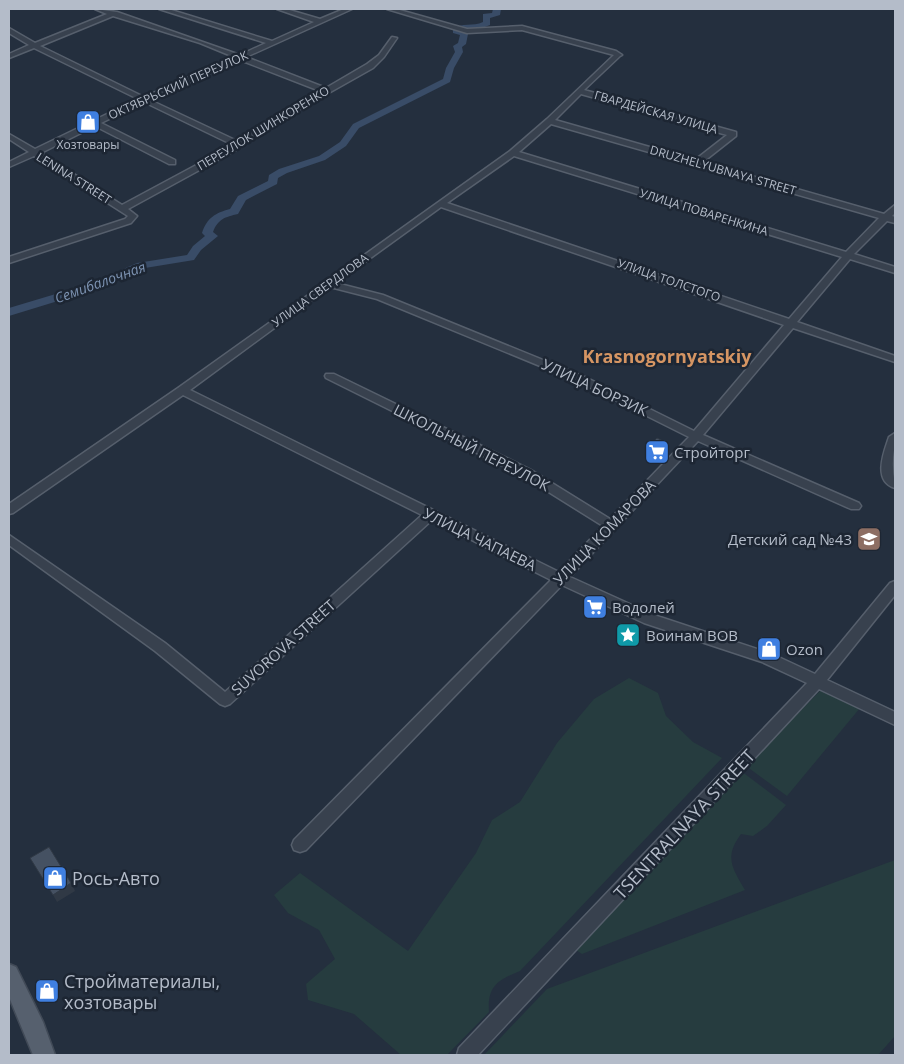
<svg xmlns="http://www.w3.org/2000/svg" width="904" height="1064" font-family="'Open Sans',sans-serif">
<rect width="100%" height="100%" fill="#242f3e"/>
<path fill="#263c3f" d="M 629,678 L 658,693 L 666,716 L 693,742 L 722,758 L 520,971 C 498,980 487,986 489,1012 L 447,1055 L 401,1055 L 354,1014 L 308,1000 L 306,984 L 335,959 L 319,930 L 288,913 L 274,895 L 300,873 L 408,951 L 476,853 L 492,820 L 520,802 L 557,743 L 594,699 Z
M 821,690 L 860,708 L 787,796 L 746,766 Z
M 739,773 L 745,774 L 786,805 L 767,826 L 753,836 L 741,834 C 724,857 732,868 745,890 L 582,954 L 576,950 L 582,939 Z
M 895,860 L 895,1036 L 878,1055 L 484,1055 L 547,989 Z"/>
<g fill="none" stroke-linecap="round" stroke-linejoin="round">
<path fill="#394c67" fill-rule="evenodd" d="M 493,9 L 501,9 L 500,15 L 490,18 L 490,25 L 477,30 L 462,30 L 468,34 L 466,44 L 462,47 L 463,52 L 454,68 L 450,82 L 359,128 L 346,146 L 325,160 L 287,173 L 278,178 L 277,184 L 246,200 L 238,214 C 225,217 218,219 213,232 L 218,236 L 201,250 L 194,260 L 145,268 L 97,289 L 9,316 L 9,308 L 89,284 L 137,263 L 187,255 L 193,246 L 205,236 L 202,233 C 207,218 215,213 230,209 L 238,196 L 268,181 L 269,175 L 279,169 L 319,156 L 340,142 L 353,124 L 443,79 L 446,68 L 455,52 L 453,46 L 458,43 L 460,35 L 453,33 L 453,29 C 462,22 473,27 483,22 L 483,14 L 492,13 Z"/>
<defs>
<path id="minor" d="M 95,9 L 117,12 L 240,55 L 266,43 L 159,9 L 168,9 L 272,41 L 314,22 L 277,9 L 286,9 L 320,19 L 344,9 L 352,9 L 246,57 L 326,88 L 367,64 L 379,55 L 392,37 L 397,38 L 384,57 L 373,68 L 238,144 L 236,150 L 128,209 L 137,216 L 131,223 L 9,263 L 9,257 L 125,219 L 128,216 L 34,156 L 9,167 L 9,162 L 29,152 L 9,139 L 9,134 L 35,149 L 138,99 L 34,48 L 9,58 L 9,54 L 29,45 L 9,33 L 9,28 L 35,43 L 107,14 ZM 113,16 L 200,43 L 234,57 L 144,97 L 40,46 ZM 240,60 L 320,91 L 235,140 L 150,100 ZM 144,102 L 231,144 L 230,147 L 122,205 L 41,153 L 95,126 L 169,164 L 175,164 L 175,160 L 101,123 Z
M 387,9 L 396,9 L 467,29 L 522,26 L 616,51 L 622,55 L 620,56 L 584,90 L 736,132 L 736,136 L 703,162 L 884,214 L 895,205 L 895,213 L 892,216 L 895,217 L 895,223 L 887,221 L 854,254 L 895,267 L 895,273 L 850,259 L 797,322 L 895,356 L 895,362 L 793,328 L 703,435 L 859,503 L 861,506 L 859,509 L 851,509 L 698,441 L 570,577 L 654,615 L 772,654 L 815,674 L 890,583 L 895,581 L 895,595 L 827,680 L 895,712 L 895,725 L 819,689 L 478,1055 L 457,1055 L 459,1048 L 807,683 L 762,662 L 644,623 L 562,585 L 306,850 L 300,852 L 294,850 L 292,845 L 294,840 L 551,580 L 432,520 L 230,704 L 225,706 L 220,704 L 155,651 L 9,545 L 9,535 L 165,643 L 225,692 L 422,515 L 183,395 L 13,513 L 9,514 L 9,504 L 178,388 L 510,151 L 547,119 L 614,55 L 522,30 L 467,33 ZM 581,94 L 727,135 L 695,160 L 555,120 ZM 551,124 L 879,218 L 846,252 L 519,152 ZM 514,156 L 842,257 L 789,319 L 447,203 ZM 441,207 L 784,325 L 694,431 L 587,378 L 383,295 L 336,283 ZM 330,287 L 377,299 L 579,382 L 689,437 L 610,519 L 531,470 L 334,374 L 326,374 L 325,376 L 326,378 L 523,476 L 603,526 L 559,572 L 190,390 Z
M 895,433 C 896,445 892,456 893,467 C 893,475 895,481 895,488 C 872,481 884,452 889,437 Z"/>
<path id="major" d="M 9,964 L 16,967 L 43,1022 L 55,1055 L 33,1055 L 9,997 Z"/>
</defs>
<use href="#minor" stroke="#565f6c" stroke-width="3"/>
<use href="#major" stroke="#414a57" stroke-width="3"/>
<use href="#minor" fill="#38414e" fill-rule="evenodd"/>
<use href="#major" fill="#56606e" fill-rule="evenodd"/>
</g>
<path fill="#3b4654" d="M 669,444 L 668,449 L 658,460 L 645,454 L 646,449 Z"/>
<path fill="#303945" d="M 669,444 L 668,449 L 658,460 L 658,455 Z
M 71,883 L 75,891 L 57,902 L 53,895 Z"/>
<path fill="#455162" stroke="#303945" d="M 657,438 L 669,444 L 658,455 L 646,449 Z
M 49,847 L 71,883 L 53,895 L 30,858 Z"/>
<defs>
<symbol id="shop-square" viewBox="-11 -11 22 22"><rect x="-9" y="-9" width="18" height="18" rx="4" fill="#3f7fe0" stroke="#1d2633"/><path d="M-5-2.5h2.3a2.7 3.5 0 0 1 5.4 0H5L5.5 6h-11ZM-1.5-2.5h3a1.5 2.3 0 0 0-3 0Z" fill="#fff"/></symbol>
<symbol id="supermarket-square" viewBox="-11 -11 22 22"><rect x="-9" y="-9" width="18" height="18" rx="4" fill="#3f7fe0" stroke="#1d2633"/><path d="M-6-5.5h2.5l.6 2H6L4.5 2H-2.5L-4.4-4H-6ZM-1.5 3.2a1.3 1.3 0 1 0 .1 0ZM3 3.2a1.3 1.3 0 1 0 .1 0Z" fill="#fff"/></symbol>
<symbol id="school-square" viewBox="-11 -11 22 22"><rect x="-9" y="-9" width="18" height="18" rx="4" fill="#8d6e63" stroke="#1d2633"/><path d="M0-5L7-2L0 1L-7-2ZM-4 1L0 2.5L4 1V4Q0 6-4 4Z" fill="#fff"/></symbol>
<symbol id="sight-square" viewBox="-11 -11 22 22"><rect x="-9" y="-9" width="18" height="18" rx="4" fill="#0f9aa8" stroke="#1d2633"/><path d="M0-6L1.8-2.2L6-1.7L2.9 1.2L3.7 5.4L0 3.3L-3.7 5.4L-2.9 1.2L-6-1.7L-1.8-2.2Z" fill="#fff"/></symbol>
</defs>
<g fill-rule="evenodd">
<use href="#shop-square" x="74" y="108" width="28" height="28"/>
<use href="#supermarket-square" x="643" y="438" width="28" height="28"/>
<use href="#school-square" x="855" y="525" width="28" height="28"/>
<use href="#supermarket-square" x="581" y="593" width="28" height="28"/>
<use href="#sight-square" x="614" y="621" width="28" height="28"/>
<use href="#shop-square" x="755" y="635" width="28" height="28"/>
<use href="#shop-square" x="41" y="864" width="28" height="28"/>
<use href="#shop-square" x="33" y="977" width="28" height="28"/>
</g>
<g text-anchor="middle" dominant-baseline="central" stroke-width="5" stroke-linejoin="round" paint-order="stroke">
<g font-size="12" fill="#b4bcc9" stroke="#1d2633">
<text transform="translate(178 85) rotate(-24)">ОКТЯБРЬСКИЙ ПЕРЕУЛОК</text>
<text transform="translate(656 112) rotate(16)">ГВАРДЕЙСКАЯ УЛИЦА</text>
<text transform="translate(263 128) rotate(-31)">ПЕРЕУЛОК ШИНКОРЕНКО</text>
<text transform="translate(723 170) rotate(16)">DRUZHELYUBNAYA STREET</text>
<text transform="translate(74 178) rotate(32)">LENINA STREET</text>
<text transform="translate(704 212) rotate(17)">УЛИЦА ПОВАРЕНКИНА</text>
<text transform="translate(669 280) rotate(19)">УЛИЦА ТОЛСТОГО</text>
<text transform="translate(320 290) rotate(-36)">УЛИЦА СВЕРДЛОВА</text>
</g>
<g font-size="12" fill="#b4bcc9" stroke="#1d2633">
<text x="88" y="144">Хозтовары</text>
</g>
<g font-size="14" font-style="italic" fill="#7c92b1" stroke="#1d2633">
<text transform="translate(100 282) rotate(-20)">Семибалочная</text>
</g>
<g font-size="15" fill="#b4bcc9" stroke="#1d2633">
<text transform="translate(595 387) rotate(25)">УЛИЦА БОРЗИК</text>
<text transform="translate(472 447) rotate(27)">ШКОЛЬНЫЙ ПЕРЕУЛОК</text>
<text transform="translate(604 532) rotate(-46)">УЛИЦА КОМАРОВА</text>
<text transform="translate(480 539) rotate(26)">УЛИЦА ЧАПАЕВА</text>
<text transform="translate(283 647) rotate(-42)">SUVOROVA STREET</text>
</g>
<g font-size="15" fill="#b4bcc9" stroke="#1d2633" text-anchor="start">
<text x="674" y="452">Стройторг</text>
<text x="852" y="539" text-anchor="end">Детский сад №43</text>
<text x="612" y="607">Водолей</text>
<text x="646" y="635">Воинам ВОВ</text>
<text x="786" y="649">Ozon</text>
</g>
<g font-size="18" font-weight="bold" fill="#d59563" stroke="#1d2633">
<text x="667" y="356">Krasnogornyatskiy</text>
</g>
<g font-size="18" fill="#b4bcc9" stroke="#1d2633">
<text transform="translate(684 824) rotate(-47)">TSENTRALNAYA STREET</text>
</g>
<g font-size="18" fill="#b4bcc9" stroke="#1d2633" text-anchor="start">
<text x="72" y="878">Рось-Авто</text>
<text x="64" y="981">Стройматериалы,<tspan x="64" dy="21">хозтовары</tspan></text>
</g>
</g>
<rect width="904" height="1064" fill="none" stroke="#b4bcc9" stroke-width="20"/>
</svg>
